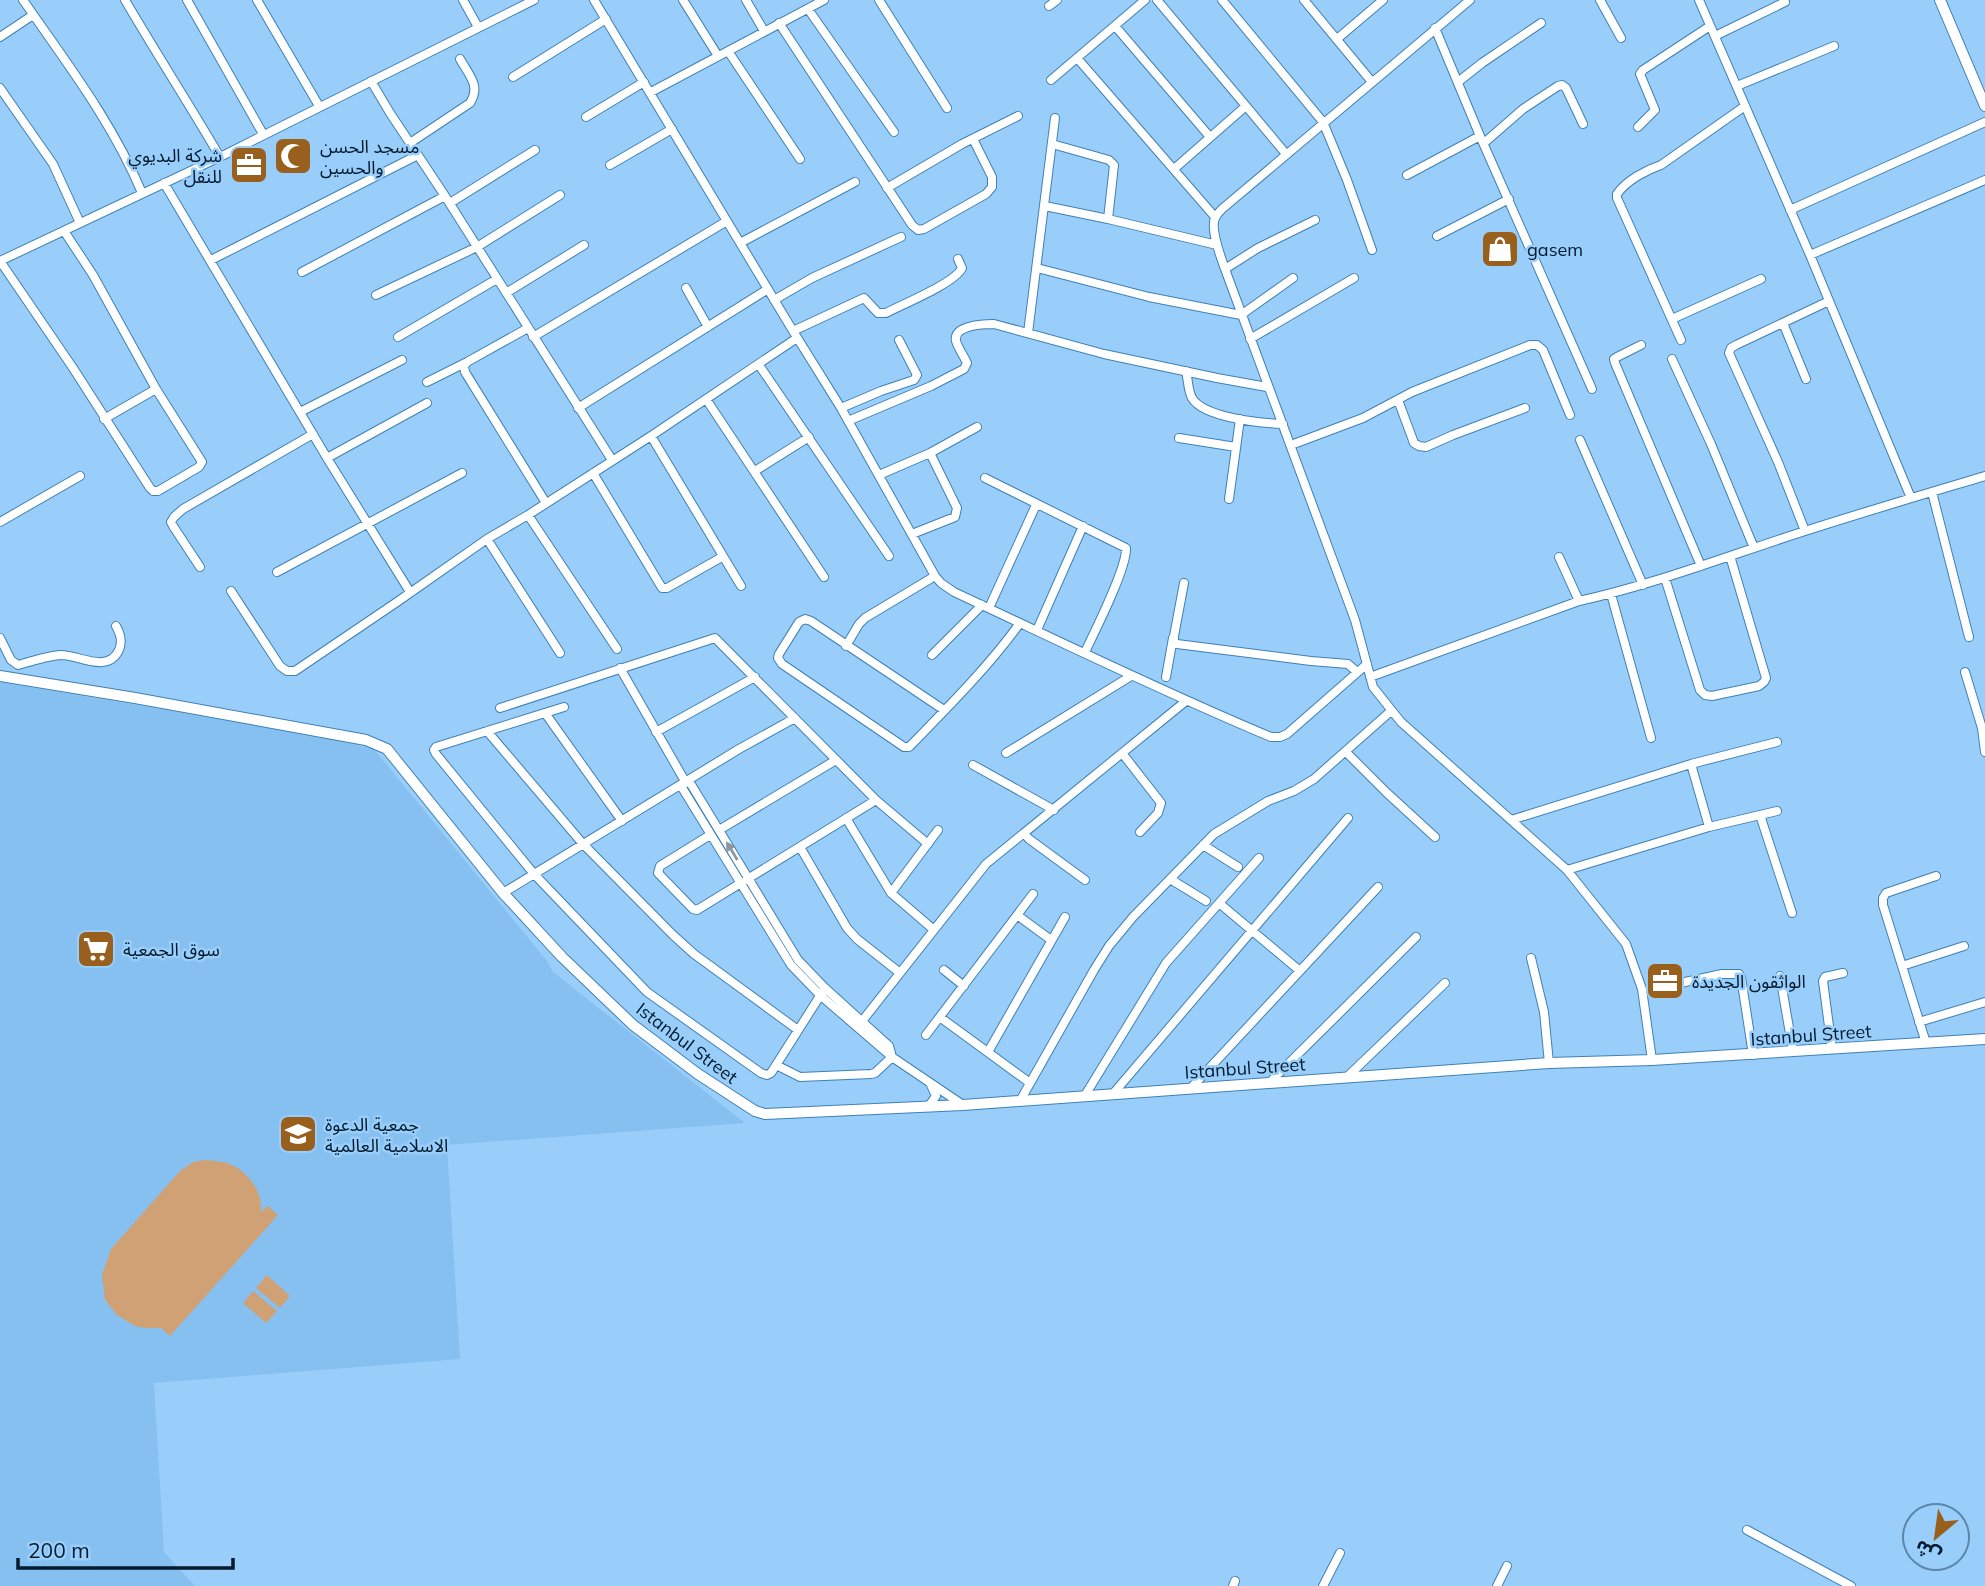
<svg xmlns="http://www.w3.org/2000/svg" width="1985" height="1586" font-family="Mulish,'Noto Sans Arabic',sans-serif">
<rect width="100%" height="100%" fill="#99cefb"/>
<path fill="#86c0f0" d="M 0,682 L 308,734 L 374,749 L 547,961 L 553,972 L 745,1123 L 447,1145 L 460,1359 L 154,1383 L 164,1552 L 195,1586 L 0,1586 Z"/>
<path fill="#d0a174" d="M 204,1160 C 212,1161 220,1161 227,1163 C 247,1170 263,1191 261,1212 L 268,1206 L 278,1215 L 170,1336 L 161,1328 L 145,1328 L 135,1326 L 117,1315 L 105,1300 L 102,1275 L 111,1249 L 180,1171 L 193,1162 Z
M 267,1275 L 290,1296 L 280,1308 L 256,1288 Z
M 253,1291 L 277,1311 L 266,1323 L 243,1303 Z"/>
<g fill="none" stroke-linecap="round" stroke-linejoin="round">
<defs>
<path id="minor" d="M 23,0 C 66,62 113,123 142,193
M 125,0 C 156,53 189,104 220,157
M 187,0 L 263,134
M 257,0 L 319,106
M 463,0 L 478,27
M 594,0 L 793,331 L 841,408 L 935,576 L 941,583 L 954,592 C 1059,641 1163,692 1271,737 L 1280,737 L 1287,734 L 1367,664
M 683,0 L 718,56
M 746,0 L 764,31
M 879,0 L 947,108
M 1157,0 L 1246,106
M 1222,0 L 1323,122 L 1347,180 L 1372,250
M 1304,0 L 1372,82
M 1470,0 L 1222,209 C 1221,210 1216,216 1215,218 C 1210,229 1221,258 1225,269 L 1355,620 L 1373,687 L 1401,722 L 1567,870 L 1626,944 L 1642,989 L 1652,1060
M 1600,0 L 1621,38
M 1699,0 L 1810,255 L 1911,498
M 1049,6 L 1057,0
M 808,9 L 894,132
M 779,23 L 912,225 L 918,230 L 924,229 L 986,194 L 992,187 L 992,177 L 973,139
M 1115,26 L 1210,137
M 1435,28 L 1480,136 L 1592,389
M 1715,36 L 1785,2
M 0,37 L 33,15
M 1337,39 L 1383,0
M 728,51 L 800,159
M 1077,58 L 1215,217
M 513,77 L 606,19
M 1051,80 L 1145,0
M 371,81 L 390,113 L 445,196 L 612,460
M 1458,82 L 1482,63 L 1541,23
M 1737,86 L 1834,46
M 0,88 L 53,164 L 80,223
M 651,92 L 824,0
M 586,117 L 644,82
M 1638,127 L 1655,110 L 1640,74 L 1643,70 L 1710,26
M 410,143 L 470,103 C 481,86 469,75 460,59
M 1484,143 L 1523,109 L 1558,86 L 1562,85 L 1566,88 L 1583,124
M 1052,144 L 1109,160 L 1114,165 L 1108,219
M 610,165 L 672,129
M 1174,169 L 1246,106 L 1286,154
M 1407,175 L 1480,136
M 164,183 L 327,458 L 410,592
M 887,188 L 962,144 L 1018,116
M 450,203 L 535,150
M 1045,206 L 1108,219 L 1217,245
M 1790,210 L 1985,122
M 1437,236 L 1509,199
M 740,243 L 855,182
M 1810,255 L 1985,180
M 211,260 L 418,155
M 0,261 L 73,368 L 150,488 L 153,491 L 158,491 L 199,467 L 202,462 L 156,389 L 93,275 L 64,231
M 0,261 L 220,157 L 534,0
M 1037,268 L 1149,297 L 1241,315 L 1293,278
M 1225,269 L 1258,248 L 1315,220
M 302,272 L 445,196
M 686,288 L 708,327
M 506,293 L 584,245
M 376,295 L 477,247 L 560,195
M 774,300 L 812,278 L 901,237
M 1672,319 L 1761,279
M 1783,323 L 1806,379
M 528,328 L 467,362 L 464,366 L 465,372 L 546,503
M 793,331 L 864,298 L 878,313 L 886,313 C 903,304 955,283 962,268 L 958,259
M 1028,333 L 1055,118
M 398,337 L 497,279
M 533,337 L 727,221
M 1250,339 L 1354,278
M 1681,340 L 1617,198 L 1617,194 C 1627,180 1646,170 1661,165 L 1745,106
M 1641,345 L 1617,357 L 1614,359 L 1615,363 L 1701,566
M 1672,359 L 1711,444 L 1754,548
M 759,365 L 889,556
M 1186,371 C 1188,379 1188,391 1192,398 C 1204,418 1261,423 1283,424
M 427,382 L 467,362
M 706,399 L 824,577
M 1398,400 L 1414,443 L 1419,446 L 1426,447 L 1453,435 L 1525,408
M 578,408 L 768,289
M 841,408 L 881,391 L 914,380 L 917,375 L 899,340
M 300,412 L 402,360
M 104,419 L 156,389
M 848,421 L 931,386 L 964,369 L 967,363 C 964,356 958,348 956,341 C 953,325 984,324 994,324 L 1104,354 L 1217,378 L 1267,387
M 651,436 L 741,586
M 1179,438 L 1236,447
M 1580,440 L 1643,585
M 1291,445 L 1363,418 L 1412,392 L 1530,345 L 1537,345 L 1543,350 L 1570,415
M 327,458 L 427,403
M 755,471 L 809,437
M 593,473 L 662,588 L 667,588 L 722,557
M 879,475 L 930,453 L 977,427
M 985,478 L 1126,548 C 1127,568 1095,631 1085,652
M 1932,492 L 1969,637
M 1229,499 L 1240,419
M 528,515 L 617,649
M 0,522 L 80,476
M 1805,531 L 1778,462 L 1729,353 L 1731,348 L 1736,345 L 1829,301
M 912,534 L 955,517 L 957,508 L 930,453
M 487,539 L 560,653
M 1559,557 L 1579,601
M 200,567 L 173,526 L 171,522 L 174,517 L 183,509 L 313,434
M 277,572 L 462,473
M 1665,578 L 1700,690 L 1705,695 L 1712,696 L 1759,686 L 1764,682 L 1766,678 L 1730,556
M 1184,583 L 1174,636 L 1174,641 L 1177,644 L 1311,661 L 1348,664 L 1357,672
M 231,591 L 280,666 L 287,671 L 295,671 L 397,602 L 487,539 L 528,515 L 651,436 L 797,338
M 1611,594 L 1651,738
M 989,608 L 1036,505
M 1037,630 L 1083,526
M 0,638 L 11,660 L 18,665 C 32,661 47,656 61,655 C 79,655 106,673 118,652 C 123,643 121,635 116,626
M 846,646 L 859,624 L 865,618 L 935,576
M 932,655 L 982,605
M 620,668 L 686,783
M 1965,672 L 1982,728 L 1985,752
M 1166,677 L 1173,638
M 1370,677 L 1579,601 C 1656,584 1730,555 1805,531 C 1864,512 1925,494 1985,476
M 564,707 L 436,747 L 434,750 L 436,754 L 534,874 L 647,992 L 761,1073 L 767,1075 L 771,1073 L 825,988
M 500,708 L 715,638 L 876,800 L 928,844
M 944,710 L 811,621 L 805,619 L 799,622 L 779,654 L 778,658 L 782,664 L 904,747 L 909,747 L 913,743 C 950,705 989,666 1020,623
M 545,713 L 622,821
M 487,731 L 583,844 L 673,935 L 694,954 L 798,1030
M 656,732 L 755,677
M 1346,752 L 1387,793 L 1435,837
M 1006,753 L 1131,676
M 1122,753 L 1161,803 L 1158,813 L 1140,832
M 1691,764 L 1709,827
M 973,765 L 1054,810
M 689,781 L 798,960 L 825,988 L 889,1046 L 892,1057
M 681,786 L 791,965 L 820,995 L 892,1057 L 963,1105
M 1760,815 L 1792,913
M 846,818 L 891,893 L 934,930
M 1511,820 L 1691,764 L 1777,742
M 719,830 L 836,760
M 710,835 L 660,866 L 658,873 L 693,909 L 697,910 L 876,800
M 1203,845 L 1238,867
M 800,847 L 847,928 L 857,939 L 900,973
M 1567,870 L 1709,827 L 1777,811
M 1170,879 L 1206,901
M 1085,880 L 1029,839 L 1024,833 L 1186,701
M 503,893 L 739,749 L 795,718
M 891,893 L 938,830
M 1219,903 L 1300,971
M 1017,915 L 1051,940
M 1531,958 L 1544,1012 L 1549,1063
M 1902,966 L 1964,946
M 944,970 L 964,986
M 1780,976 L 1793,1051
M 1676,984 L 1722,974 L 1739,974 L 1741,977 L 1753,1055
M 941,1018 L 1030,1083
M 1919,1022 L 1985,1002
M 859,1025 L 986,864 L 1024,833
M 926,1035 L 1033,894
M 1926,1043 L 1883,905 L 1883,898 L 1886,893 L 1936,876
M 1832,1049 L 1823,981 L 1825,977 L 1843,973
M 988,1052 L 1065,917
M 776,1065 L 800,1077 L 871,1074 L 875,1073 L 892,1057
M 1347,1077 L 1445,983
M 1270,1082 L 1416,937
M 1191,1088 L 1378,887
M 1112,1095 L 1348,818
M 1084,1097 L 1166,963 L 1259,858
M 1020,1101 L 1094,970 L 1109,946 L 1133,917 L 1214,834 L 1268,801 L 1294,791 L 1314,779 L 1391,711
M 928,1107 L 936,1096 L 931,1085
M 1747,1530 L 1851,1586
M 1233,1586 L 1235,1581
M 1323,1586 L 1340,1553
M 1497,1586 L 1507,1566"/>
<path id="tertiary" d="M 1940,0 L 1985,106
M 0,676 L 135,698 L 366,740 L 387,749 L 503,893 L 562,957 L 633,1025 L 698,1074 L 755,1111 L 765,1114 L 963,1105 L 1549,1063 L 1652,1060 L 1985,1039"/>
</defs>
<use href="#minor" stroke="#3e81b5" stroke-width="10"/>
<use href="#tertiary" stroke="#3e81b5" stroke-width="12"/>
<use href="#minor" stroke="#fff" stroke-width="8"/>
<use href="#tertiary" stroke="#fff" stroke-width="10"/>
</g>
<defs><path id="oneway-solid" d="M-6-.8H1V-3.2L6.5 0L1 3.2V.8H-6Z" transform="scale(1.75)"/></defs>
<use fill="#8c98a1" href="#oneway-solid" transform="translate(732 851) rotate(-121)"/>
<defs>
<symbol id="mosque-square" viewBox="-11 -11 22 22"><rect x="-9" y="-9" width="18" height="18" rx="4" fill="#995f1d" stroke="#99cefb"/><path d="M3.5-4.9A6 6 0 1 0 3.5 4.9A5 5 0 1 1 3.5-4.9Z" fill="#fff"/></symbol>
<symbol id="office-square" viewBox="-11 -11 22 22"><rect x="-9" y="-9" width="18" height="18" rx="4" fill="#995f1d" stroke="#99cefb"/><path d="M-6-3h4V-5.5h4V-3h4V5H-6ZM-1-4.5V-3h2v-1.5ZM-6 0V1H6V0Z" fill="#fff"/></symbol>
<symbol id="shop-square" viewBox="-11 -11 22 22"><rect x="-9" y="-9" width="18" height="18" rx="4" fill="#995f1d" stroke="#99cefb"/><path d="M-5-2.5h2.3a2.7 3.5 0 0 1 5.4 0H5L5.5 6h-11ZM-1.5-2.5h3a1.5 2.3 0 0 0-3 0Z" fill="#fff"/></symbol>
<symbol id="supermarket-square" viewBox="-11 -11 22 22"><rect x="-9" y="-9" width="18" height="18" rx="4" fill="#995f1d" stroke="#99cefb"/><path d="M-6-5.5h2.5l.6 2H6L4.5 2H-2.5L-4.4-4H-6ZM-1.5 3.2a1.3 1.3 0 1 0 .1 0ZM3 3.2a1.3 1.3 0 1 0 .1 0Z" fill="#fff"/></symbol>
<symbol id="university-square" viewBox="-11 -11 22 22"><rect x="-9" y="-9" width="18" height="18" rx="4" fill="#995f1d" stroke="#99cefb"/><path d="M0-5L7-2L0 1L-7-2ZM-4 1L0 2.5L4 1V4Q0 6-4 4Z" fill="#fff"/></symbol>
</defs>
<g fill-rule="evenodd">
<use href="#mosque-square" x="271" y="134" width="44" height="44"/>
<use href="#office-square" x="227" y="143" width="44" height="44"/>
<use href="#shop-square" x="1478" y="227" width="44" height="44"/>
<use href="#supermarket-square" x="74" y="927" width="44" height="44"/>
<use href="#office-square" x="1643" y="959" width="44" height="44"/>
<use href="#university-square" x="276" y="1112" width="44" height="44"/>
</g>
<g text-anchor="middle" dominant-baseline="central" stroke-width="5" stroke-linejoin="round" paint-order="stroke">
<g font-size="18" fill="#001a2e" stroke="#99cefb" text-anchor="start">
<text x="320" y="146">مسجد الحسن<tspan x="320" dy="21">والحسين</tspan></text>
<text x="222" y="155" text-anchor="end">شركة البديوي<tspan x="222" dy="21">للنقل</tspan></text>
<text x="1527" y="249">gasem</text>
<text x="123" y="949">سوق الجمعية</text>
<text x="1692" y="981">الواثقون الجديدة</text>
<text x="325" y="1124">جمعية الدعوة<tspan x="325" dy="21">الاسلامية العالمية</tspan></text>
</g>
<g font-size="18" fill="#001a2e" stroke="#99cefb">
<text transform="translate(1811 1035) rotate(-4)">Istanbul Street</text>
<text transform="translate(687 1043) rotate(37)">Istanbul Street</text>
<text transform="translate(1245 1068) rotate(-4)">Istanbul Street</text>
</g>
</g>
<g transform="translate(1936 1537) rotate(209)"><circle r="33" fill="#99cefb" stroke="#5c86a9" stroke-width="2"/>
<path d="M0-5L12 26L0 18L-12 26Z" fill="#995f1d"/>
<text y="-10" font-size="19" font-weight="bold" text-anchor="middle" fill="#001a2e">ش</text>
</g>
<path d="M18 1558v10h215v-10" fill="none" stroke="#001a2e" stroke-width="3.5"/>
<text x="28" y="1558" font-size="21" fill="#001a2e" stroke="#99cefb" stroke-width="5" paint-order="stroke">200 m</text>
</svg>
